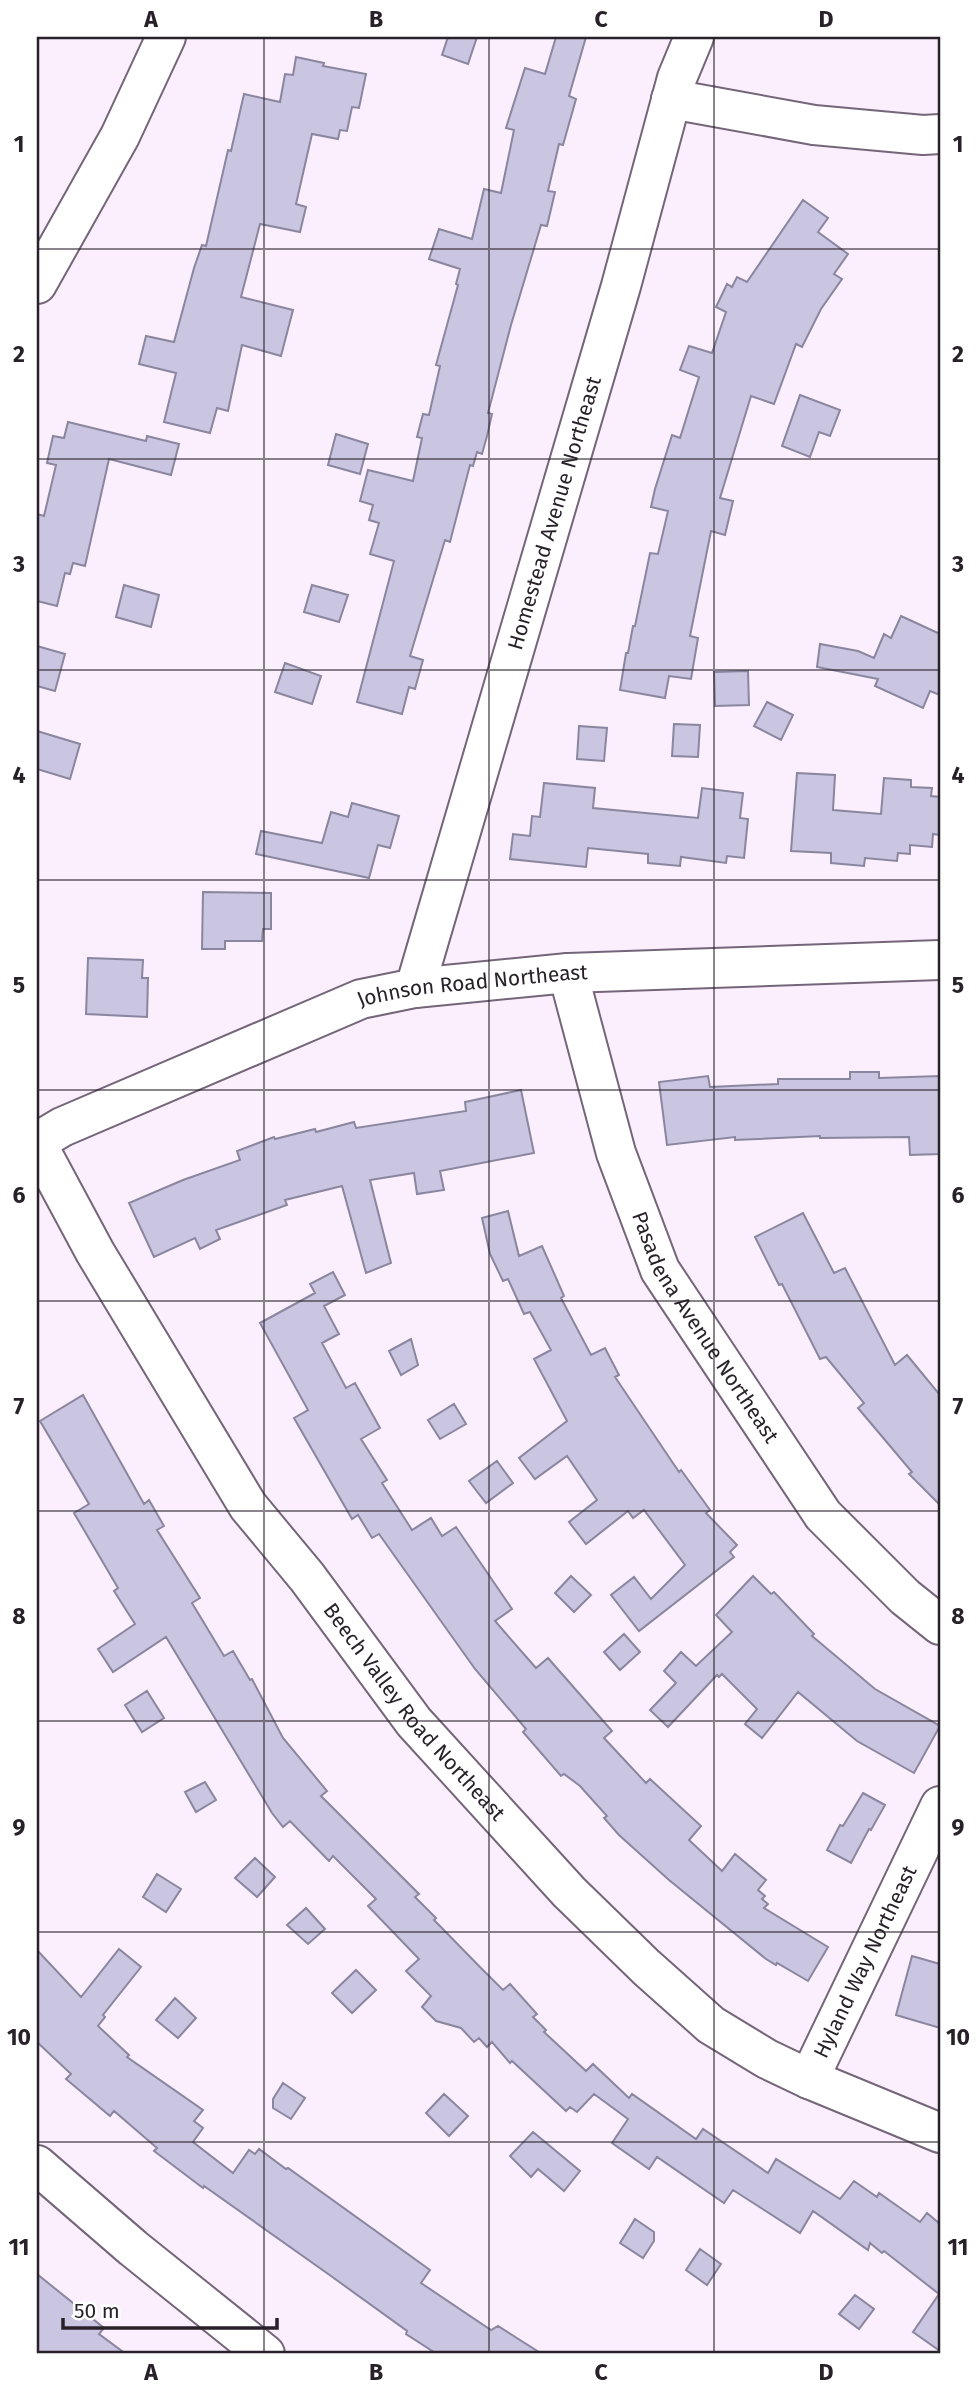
<svg xmlns="http://www.w3.org/2000/svg" width="977" height="2391" font-family="'Fira Sans',sans-serif">
<rect width="100%" height="100%" fill="#fbeffe"/>
<path fill="#cac5e0" stroke="#8a869f" stroke-width="2" d="M 448,37 L 477,37 L 468,64 L 442,55 Z
M 556,37 L 586,37 L 569,96 L 576,99 L 563,145 L 559,144 L 548,191 L 555,192 L 547,226 L 541,225 L 511,325 L 488,413 L 492,414 L 487,436 L 482,454 L 477,452 L 473,466 L 470,465 L 450,542 L 445,540 L 410,656 L 423,660 L 415,689 L 409,687 L 402,714 L 357,702 L 394,561 L 370,554 L 379,523 L 369,520 L 373,505 L 360,501 L 368,470 L 413,481 L 422,438 L 417,437 L 423,414 L 429,415 L 440,366 L 436,365 L 458,285 L 456,284 L 460,269 L 429,259 L 439,229 L 472,239 L 484,189 L 501,193 L 514,130 L 506,128 L 525,68 L 545,74 Z
M 296,57 L 324,63 L 323,66 L 366,74 L 359,108 L 352,107 L 347,131 L 340,130 L 338,139 L 312,134 L 296,204 L 306,207 L 300,232 L 260,224 L 241,297 L 293,310 L 281,356 L 242,345 L 228,411 L 217,408 L 210,433 L 164,422 L 176,373 L 139,364 L 146,336 L 174,342 L 194,268 L 202,245 L 206,246 L 228,150 L 231,151 L 244,94 L 280,102 L 285,74 L 293,75 Z
M 803,200 L 828,218 L 818,232 L 848,254 L 834,274 L 842,279 L 821,309 L 802,347 L 796,344 L 774,404 L 751,396 L 720,498 L 733,501 L 725,535 L 711,531 L 690,636 L 698,638 L 691,679 L 669,676 L 665,698 L 620,690 L 626,653 L 628,653 L 633,626 L 635,626 L 650,553 L 658,554 L 668,511 L 651,507 L 655,489 L 672,435 L 680,438 L 699,377 L 680,370 L 689,346 L 712,353 L 726,312 L 716,307 L 727,284 L 732,287 L 737,277 L 747,282 Z
M 800,395 L 840,410 L 830,436 L 819,432 L 810,457 L 782,446 Z
M 68,422 L 146,441 L 147,436 L 179,444 L 171,475 L 109,459 L 85,566 L 73,563 L 70,574 L 65,573 L 57,606 L 37,601 L 37,514 L 44,516 L 56,465 L 47,463 L 53,436 L 64,438 Z
M 336,434 L 368,444 L 360,474 L 328,465 Z
M 124,585 L 159,595 L 151,627 L 116,617 Z
M 312,585 L 348,595 L 339,622 L 304,612 Z
M 901,616 L 940,634 L 940,695 L 930,691 L 923,708 L 875,686 L 878,679 L 817,667 L 820,644 L 858,651 L 874,658 L 884,634 L 891,638 Z
M 37,646 L 65,654 L 55,691 L 37,686 Z
M 285,663 L 321,676 L 312,704 L 275,692 Z
M 748,671 L 749,705 L 715,706 L 714,672 Z
M 767,702 L 793,715 L 781,740 L 754,726 Z
M 674,724 L 700,725 L 698,757 L 672,756 Z
M 579,726 L 607,728 L 604,761 L 577,759 Z
M 37,731 L 80,744 L 70,779 L 37,769 Z
M 797,773 L 835,775 L 833,810 L 881,814 L 884,778 L 911,780 L 911,787 L 932,788 L 931,796 L 940,797 L 940,835 L 933,834 L 932,847 L 910,845 L 910,854 L 898,853 L 897,861 L 865,858 L 864,866 L 831,863 L 831,853 L 791,851 Z
M 544,783 L 595,788 L 593,808 L 698,818 L 702,788 L 743,793 L 740,818 L 748,819 L 744,858 L 727,856 L 726,863 L 681,857 L 680,866 L 648,863 L 648,854 L 588,848 L 586,867 L 510,859 L 513,834 L 530,836 L 532,816 L 540,817 Z
M 352,803 L 399,816 L 390,848 L 378,845 L 369,878 L 256,854 L 261,831 L 322,843 L 331,812 L 348,817 Z
M 203,892 L 271,893 L 271,929 L 263,929 L 262,941 L 225,941 L 225,949 L 202,949 Z
M 88,958 L 143,960 L 142,978 L 148,978 L 147,1017 L 86,1014 Z
M 850,1072 L 879,1072 L 879,1078 L 940,1076 L 940,1154 L 910,1155 L 909,1137 L 820,1138 L 820,1136 L 735,1140 L 735,1137 L 667,1145 L 659,1082 L 708,1076 L 710,1087 L 778,1084 L 778,1079 L 850,1079 Z
M 521,1090 L 534,1153 L 440,1171 L 444,1190 L 417,1194 L 414,1173 L 370,1180 L 391,1263 L 366,1273 L 342,1186 L 285,1200 L 287,1205 L 216,1230 L 220,1239 L 200,1249 L 195,1238 L 154,1257 L 129,1203 L 183,1180 L 240,1160 L 237,1151 L 274,1137 L 275,1139 L 315,1129 L 316,1132 L 354,1122 L 356,1128 L 466,1111 L 465,1102 Z
M 508,1211 L 519,1256 L 542,1246 L 564,1296 L 561,1298 L 591,1355 L 605,1348 L 619,1375 L 615,1377 L 679,1472 L 681,1470 L 710,1510 L 706,1513 L 737,1545 L 730,1552 L 734,1557 L 639,1631 L 611,1595 L 634,1577 L 651,1599 L 685,1565 L 644,1510 L 633,1518 L 628,1511 L 586,1544 L 569,1522 L 597,1500 L 567,1456 L 535,1479 L 519,1458 L 567,1421 L 534,1359 L 551,1350 L 530,1312 L 524,1314 L 508,1279 L 503,1281 L 490,1254 L 482,1218 Z
M 803,1213 L 834,1273 L 845,1268 L 895,1365 L 907,1355 L 940,1395 L 940,1505 L 909,1474 L 912,1472 L 858,1408 L 864,1403 L 826,1357 L 820,1359 L 782,1284 L 779,1285 L 755,1237 Z
M 333,1272 L 345,1295 L 324,1306 L 339,1334 L 322,1343 L 346,1388 L 355,1383 L 380,1428 L 361,1439 L 387,1480 L 382,1483 L 412,1530 L 431,1518 L 442,1536 L 456,1527 L 512,1609 L 495,1621 L 536,1668 L 548,1658 L 612,1731 L 604,1738 L 646,1783 L 650,1779 L 701,1826 L 689,1840 L 722,1871 L 735,1854 L 766,1880 L 758,1890 L 765,1896 L 762,1899 L 768,1904 L 764,1908 L 828,1947 L 808,1981 L 777,1963 L 776,1965 L 766,1959 L 669,1880 L 619,1835 L 604,1818 L 607,1816 L 580,1786 L 564,1774 L 561,1776 L 523,1732 L 526,1729 L 475,1669 L 379,1534 L 372,1538 L 358,1515 L 352,1519 L 294,1418 L 308,1410 L 260,1323 L 315,1293 L 310,1284 Z
M 411,1339 L 418,1365 L 401,1375 L 389,1351 Z
M 83,1395 L 144,1504 L 149,1500 L 164,1526 L 157,1530 L 200,1598 L 192,1603 L 224,1656 L 233,1651 L 250,1680 L 252,1679 L 283,1738 L 327,1791 L 321,1796 L 419,1894 L 415,1897 L 436,1918 L 434,1920 L 479,1966 L 503,1990 L 510,1984 L 537,2014 L 533,2017 L 546,2030 L 544,2032 L 586,2071 L 593,2064 L 629,2098 L 632,2094 L 696,2139 L 703,2129 L 768,2173 L 776,2159 L 840,2199 L 854,2181 L 877,2197 L 879,2193 L 920,2222 L 927,2213 L 940,2224 L 940,2351 L 913,2332 L 939,2294 L 884,2251 L 882,2253 L 870,2243 L 868,2250 L 813,2211 L 800,2233 L 733,2190 L 724,2203 L 657,2157 L 649,2169 L 612,2143 L 628,2119 L 594,2094 L 577,2112 L 570,2107 L 566,2111 L 512,2061 L 510,2063 L 492,2042 L 487,2047 L 479,2038 L 474,2042 L 461,2028 L 436,2021 L 422,2007 L 431,1996 L 406,1971 L 419,1959 L 368,1906 L 376,1899 L 333,1856 L 329,1861 L 290,1821 L 283,1827 L 272,1813 L 166,1637 L 113,1672 L 98,1649 L 135,1624 L 114,1591 L 118,1588 L 74,1513 L 89,1504 L 40,1421 Z
M 454,1404 L 466,1424 L 440,1439 L 428,1420 Z
M 497,1461 L 513,1483 L 486,1503 L 469,1481 Z
M 571,1576 L 591,1595 L 574,1612 L 555,1593 Z
M 753,1576 L 771,1594 L 774,1592 L 814,1634 L 812,1636 L 875,1689 L 940,1726 L 914,1773 L 857,1741 L 798,1692 L 762,1738 L 745,1724 L 757,1709 L 722,1674 L 719,1677 L 717,1675 L 668,1727 L 650,1710 L 676,1683 L 664,1671 L 681,1652 L 696,1666 L 732,1632 L 716,1615 Z
M 624,1634 L 640,1652 L 620,1670 L 604,1652 Z
M 147,1691 L 164,1718 L 142,1732 L 125,1705 Z
M 205,1782 L 216,1800 L 196,1812 L 185,1792 Z
M 863,1793 L 885,1805 L 871,1830 L 869,1829 L 851,1863 L 827,1850 L 840,1825 L 843,1826 Z
M 255,1858 L 275,1877 L 257,1897 L 235,1878 Z
M 157,1874 L 181,1889 L 166,1912 L 143,1897 Z
M 306,1908 L 325,1929 L 308,1944 L 287,1925 Z
M 119,1949 L 141,1967 L 103,2015 L 105,2017 L 98,2026 L 129,2055 L 127,2057 L 203,2110 L 194,2121 L 203,2128 L 193,2142 L 233,2173 L 249,2150 L 255,2154 L 259,2149 L 286,2169 L 288,2168 L 430,2270 L 421,2283 L 491,2330 L 498,2326 L 542,2354 L 437,2354 L 406,2334 L 407,2331 L 331,2276 L 204,2186 L 203,2188 L 154,2151 L 157,2148 L 114,2111 L 110,2116 L 66,2079 L 71,2074 L 37,2042 L 37,1950 L 81,1997 Z
M 912,1956 L 940,1964 L 940,2028 L 896,2015 Z
M 356,1970 L 376,1990 L 352,2013 L 332,1993 Z
M 175,1998 L 196,2018 L 178,2038 L 156,2020 Z
M 283,2083 L 305,2098 L 291,2119 L 273,2108 L 273,2099 Z
M 444,2094 L 468,2116 L 449,2136 L 426,2113 Z
M 533,2132 L 580,2171 L 564,2191 L 538,2169 L 531,2177 L 510,2156 Z
M 635,2219 L 654,2232 L 654,2241 L 643,2258 L 620,2243 Z
M 700,2249 L 721,2264 L 707,2285 L 686,2270 Z
M 37,2274 L 104,2328 L 99,2334 L 126,2354 L 37,2354 Z
M 855,2295 L 874,2309 L 859,2329 L 839,2314 Z"/>
<g fill="none" stroke-linecap="round" stroke-linejoin="round">
<defs>
<g id="minor">
<path d="M 671,99 L 814,125 L 923,135 L 940,134"/>
<path d="M 37,284 L 120,136 L 166,37"/>
<path id="s1" d="M 568,973 L 616,1153 L 660,1270 L 823,1515 L 905,1597 L 940,1625"/>
<path id="s2" d="M 415,988 L 621,286 L 677,78 L 694,37"/>
<path id="s3" d="M 37,1142 L 62,1127 L 361,999 L 415,988 L 568,973 L 940,960"/>
<path id="s4" d="M 37,1144 L 95,1252 L 248,1506 L 307,1577 L 414,1722 L 569,1892 L 646,1967 L 711,2025 L 767,2059 L 809,2079 L 940,2133"/>
<path id="s5" d="M 809,2079 L 940,1806"/>
<path d="M 37,2165 L 133,2248 L 265,2354"/>
</g>
</defs>
<use href="#minor" stroke="#756579" stroke-width="42"/>
<use href="#minor" stroke="#fff" stroke-width="38"/>
</g>
<path fill="none" stroke="#282129" stroke-width="2" stroke-opacity="0.55" d="M 264,37 L 264,2354M 489,37 L 489,2354M 714,37 L 714,2354M 37,249 L 940,249M 37,459 L 940,459M 37,670 L 940,670M 37,880 L 940,880M 37,1090 L 940,1090M 37,1301 L 940,1301M 37,1511 L 940,1511M 37,1721 L 940,1721M 37,1932 L 940,1932M 37,2142 L 940,2142"/>
<g text-anchor="middle" dominant-baseline="central" stroke-width="5" stroke-linejoin="round" paint-order="stroke">
<g font-size="21" fill="#282129" stroke="#fff">
<text stroke="none"><textPath href="#s2" startOffset="495">Homestead Avenue Northeast</textPath></text>
<text stroke="none"><textPath href="#s3" startOffset="467">Johnson Road Northeast</textPath></text>
<text stroke="none"><textPath href="#s1" startOffset="383">Pasadena Avenue Northeast</textPath></text>
<text stroke="none"><textPath href="#s4" startOffset="684">Beech Valley Road Northeast</textPath></text>
<text stroke="none"><textPath href="#s5" startOffset="130">Hyland Way Northeast</textPath></text>
</g>
</g>
<rect width="977" height="2391" fill="none" stroke="#ffffff" stroke-width="77"/>
<path d="M63 2318v10h214v-10" fill="none" stroke="#282129" stroke-width="3.5"/>
<text x="74" y="2318" font-size="21" fill="#282129" stroke="#ffffff" stroke-width="5" paint-order="stroke">50 m</text>
<rect x="38" y="38" width="901" height="2314" fill="none" stroke="#282129" stroke-width="2.5"/>
<g font-size="23" text-anchor="middle" font-weight="bold" fill="#282129">
<text x="151" y="27">A</text>
<text x="376" y="27">B</text>
<text x="601" y="27">C</text>
<text x="826" y="27">D</text>
<text x="19" y="152">1</text>
<text x="958" y="152">1</text>
<text x="19" y="362">2</text>
<text x="958" y="362">2</text>
<text x="19" y="572">3</text>
<text x="958" y="572">3</text>
<text x="19" y="783">4</text>
<text x="958" y="783">4</text>
<text x="19" y="993">5</text>
<text x="958" y="993">5</text>
<text x="19" y="1203">6</text>
<text x="958" y="1203">6</text>
<text x="19" y="1414">7</text>
<text x="958" y="1414">7</text>
<text x="19" y="1624">8</text>
<text x="958" y="1624">8</text>
<text x="19" y="1835">9</text>
<text x="958" y="1835">9</text>
<text x="19" y="2045">10</text>
<text x="958" y="2045">10</text>
<text x="19" y="2255">11</text>
<text x="958" y="2255">11</text>
<text x="151" y="2380">A</text>
<text x="376" y="2380">B</text>
<text x="601" y="2380">C</text>
<text x="826" y="2380">D</text>
</g>
</svg>
